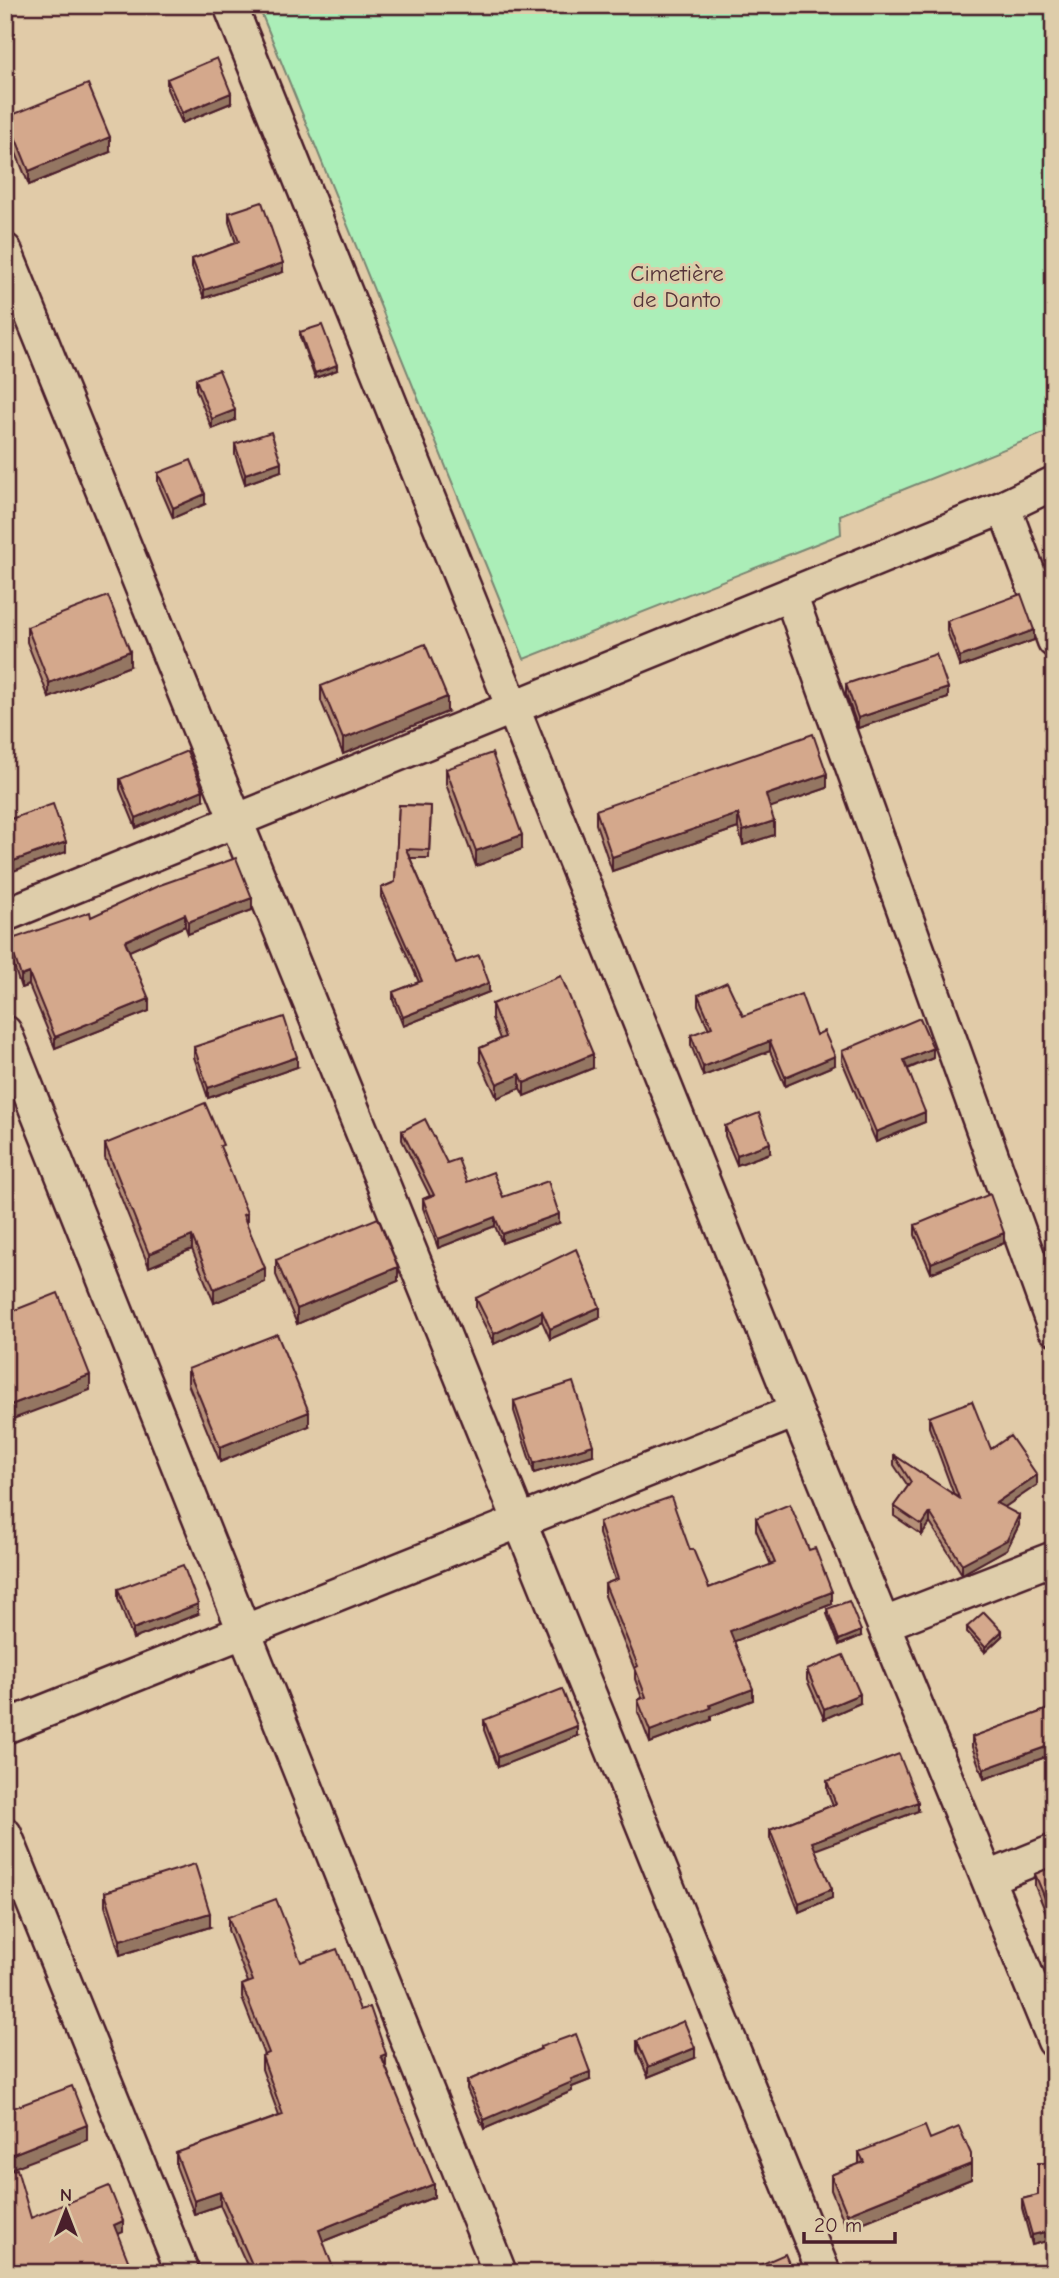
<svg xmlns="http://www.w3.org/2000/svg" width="1059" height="2278" font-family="'Comic Neue',sans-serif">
<rect width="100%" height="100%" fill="#e1cba8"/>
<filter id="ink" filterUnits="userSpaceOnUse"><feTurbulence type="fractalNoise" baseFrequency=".0143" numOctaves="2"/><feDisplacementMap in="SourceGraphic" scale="14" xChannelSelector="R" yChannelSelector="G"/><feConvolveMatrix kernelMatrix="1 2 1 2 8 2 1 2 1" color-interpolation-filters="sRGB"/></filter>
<g filter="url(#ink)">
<path fill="#abeeb8" stroke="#7a8672" stroke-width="2" d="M 258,5 L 1054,5 L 1054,429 L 840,515 L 841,534 L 524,659 Z"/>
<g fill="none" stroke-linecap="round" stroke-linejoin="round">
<defs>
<path id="minor" d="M 230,5 L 796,1411 L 1054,2041
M 5,250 L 824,2273
M 1004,507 L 1054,641
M 790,594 L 1054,1328
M 5,915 L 1004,507 L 1054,483
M 5,1032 L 500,2273
M 884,1624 L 1054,1558
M 5,1727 L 796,1411
M 5,1834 L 183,2273
M 988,1878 L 1054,1851"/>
</defs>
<use href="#minor" stroke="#4a1f2b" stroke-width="37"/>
<use href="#minor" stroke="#decdaa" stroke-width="32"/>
</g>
<path fill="#b69078" stroke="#4a1f2b" stroke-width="2" d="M 167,79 L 231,103 L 182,123 L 167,89 Z
M 7,117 L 110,152 L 29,185 L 7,131 Z
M 229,213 L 283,272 L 204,298 L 192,268 L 192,259 L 236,243 L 229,222 Z
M 300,332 L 337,370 L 315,378 L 300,337 Z
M 196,379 L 235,420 L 212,429 L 196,389 Z
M 235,444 L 281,471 L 245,484 L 235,454 Z
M 158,473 L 205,504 L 173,518 L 158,483 Z
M 1054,540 L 1054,565 L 1049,552 L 1049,542 Z
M 947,621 L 1034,640 L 960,667 L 947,631 Z
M 27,627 L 130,666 L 49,698 L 27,642 Z
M 846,684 L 948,698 L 858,728 L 846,694 Z
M 321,686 L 447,712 L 343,754 L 321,701 Z
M 446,769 L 522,849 L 476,866 L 446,784 Z
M 120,779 L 203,800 L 136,828 L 120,789 Z
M 827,788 L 770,807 L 774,835 L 743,845 L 738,828 L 612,871 L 596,824 L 596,810 Z
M 399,805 L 431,806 L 429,858 L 410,858 L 456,963 L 489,992 L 403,1026 L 393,1000 L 393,992 L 419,982 L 381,897 L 381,888 L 395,882 Z
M 252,910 L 188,934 L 185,926 L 129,951 L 149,1011 L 55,1048 L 29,985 L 21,988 L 9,951 L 9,940 L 91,917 Z
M 698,995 L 743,1016 L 816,1035 L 835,1065 L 785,1086 L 770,1051 L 703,1076 L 691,1045 L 691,1035 L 709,1029 L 698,1005 Z
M 492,1004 L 593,1068 L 524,1096 L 520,1088 L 497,1098 L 480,1061 L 480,1048 L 500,1039 L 492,1018 Z
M 194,1047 L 297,1067 L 208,1098 L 194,1057 Z
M 842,1051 L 933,1058 L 908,1069 L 925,1122 L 876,1142 L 842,1061 Z
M 725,1126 L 770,1153 L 737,1165 L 725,1136 Z
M 402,1131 L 447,1163 L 467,1182 L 559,1223 L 502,1243 L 495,1226 L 438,1248 L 423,1208 L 423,1199 L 430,1196 L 402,1140 Z
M 105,1144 L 223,1153 L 265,1282 L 214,1303 L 192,1249 L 149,1267 L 105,1158 Z
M 915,1225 L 1004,1243 L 931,1273 L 915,1235 Z
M 276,1260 L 398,1281 L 297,1324 L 276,1275 Z
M 476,1298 L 600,1317 L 550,1339 L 542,1321 L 494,1344 L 476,1308 Z
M 188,1369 L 309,1426 L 220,1462 L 188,1384 Z
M 514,1401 L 593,1455 L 534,1473 L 514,1411 Z
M 929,1417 L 991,1449 L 1037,1485 L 1004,1507 L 1019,1525 L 1007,1549 L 962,1574 L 930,1523 L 922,1535 L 894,1516 L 894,1506 L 908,1486 L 894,1465 L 894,1455 L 954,1495 L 929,1427 Z
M 756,1518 L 832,1604 L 734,1641 L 753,1700 L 711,1716 L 711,1720 L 650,1743 L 638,1712 L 638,1700 L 642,1698 L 635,1679 L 635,1670 L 605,1596 L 605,1584 L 615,1580 L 599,1534 L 599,1522 L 690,1550 L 709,1588 L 771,1565 L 756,1530 Z
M 118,1589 L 198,1614 L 133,1639 L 118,1599 Z
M 827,1609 L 861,1636 L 839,1645 L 827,1614 Z
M 967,1627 L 1002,1636 L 985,1652 L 967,1632 Z
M 807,1670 L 860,1703 L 824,1719 L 807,1680 Z
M 1054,1707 L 1054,1754 L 984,1779 L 972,1747 L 972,1737 Z
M 484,1720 L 577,1736 L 498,1767 L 484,1730 Z
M 827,1781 L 918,1811 L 815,1849 L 832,1898 L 799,1912 L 770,1838 L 770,1830 L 833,1805 L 827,1790 Z
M 1054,1866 L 1054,1932 L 1035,1886 L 1035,1874 Z
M 105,1892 L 210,1927 L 120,1955 L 105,1906 Z
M 228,1917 L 301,1962 L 360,2010 L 386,2067 L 434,2197 L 324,2241 L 250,2272 L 220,2205 L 194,2214 L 176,2166 L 176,2153 L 279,2116 L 262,2069 L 262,2056 L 264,2055 L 242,1998 L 242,1985 L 248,1982 L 228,1930 Z
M 637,2041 L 695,2058 L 648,2077 L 637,2051 Z
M 540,2047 L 590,2080 L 572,2087 L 572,2091 L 484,2129 L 467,2089 L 467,2081 L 540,2049 Z
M 930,2139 L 971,2179 L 847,2229 L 831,2190 L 831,2175 L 859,2164 L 859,2152 Z
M 1054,2163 L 1054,2239 L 1032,2245 L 1022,2208 L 1022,2199 L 1038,2195 Z"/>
<path fill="#947662" stroke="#4a1f2b" stroke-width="2" d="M 231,93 L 231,103 L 182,123 L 182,113 Z
M 110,137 L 110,152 L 29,185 L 29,171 Z
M 283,263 L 283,272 L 204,298 L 204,290 Z
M 337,365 L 337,370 L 315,378 L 315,373 Z
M 235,410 L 235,420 L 212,429 L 212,419 Z
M 281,462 L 281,471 L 245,484 L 245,474 Z
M 205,494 L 205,504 L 173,518 L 173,508 Z
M 1034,630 L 1034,640 L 960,667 L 960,657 Z
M 130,651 L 130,666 L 49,698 L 49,683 Z
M 948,688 L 948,698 L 858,728 L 858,718 Z
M 447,697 L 447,712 L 343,754 L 343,739 Z
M 827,774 L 827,788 L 766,809 L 766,795 Z
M 203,790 L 203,800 L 136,828 L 136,818 Z
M 738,814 L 738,828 L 612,871 L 612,857 Z
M 774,821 L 774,835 L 743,845 L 743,831 Z
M 522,835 L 522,849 L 476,866 L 476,851 Z
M 66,842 L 66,852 L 5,874 L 5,864 Z
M 252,898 L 252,910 L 188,934 L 188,922 Z
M 185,914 L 185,926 L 125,953 L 125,941 Z
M 29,973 L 29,985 L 21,988 L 21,976 Z
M 489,983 L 489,992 L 403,1026 L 403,1017 Z
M 149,999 L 149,1011 L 55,1048 L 55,1037 Z
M 770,1041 L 770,1051 L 703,1076 L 703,1067 Z
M 933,1048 L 933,1058 L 904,1070 L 904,1060 Z
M 593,1054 L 593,1068 L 524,1096 L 524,1083 Z
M 835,1056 L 835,1065 L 785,1086 L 785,1077 Z
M 297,1057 L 297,1067 L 208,1098 L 208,1088 Z
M 520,1074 L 520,1088 L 497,1098 L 497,1084 Z
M 925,1112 L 925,1122 L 876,1142 L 876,1132 Z
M 9,1115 L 9,1130 L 5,1131 L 5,1116 Z
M 770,1143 L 770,1153 L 737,1165 L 737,1155 Z
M 247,1213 L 247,1226 L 243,1215 Z
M 559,1214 L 559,1223 L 502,1243 L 502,1234 Z
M 495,1217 L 495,1226 L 438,1248 L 438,1239 Z
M 1004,1233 L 1004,1243 L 931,1273 L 931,1263 Z
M 192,1236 L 192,1249 L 149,1267 L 149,1254 Z
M 398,1267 L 398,1281 L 297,1324 L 297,1309 Z
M 265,1268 L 265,1282 L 214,1303 L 214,1289 Z
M 600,1307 L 600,1317 L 550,1339 L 550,1329 Z
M 542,1311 L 542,1321 L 494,1344 L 494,1334 Z
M 90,1375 L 90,1390 L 5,1422 L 5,1407 Z
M 309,1412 L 309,1426 L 220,1462 L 220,1447 Z
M 593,1445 L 593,1455 L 534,1473 L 534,1463 Z
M 1037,1475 L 1037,1485 L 996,1513 L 996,1503 Z
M 12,1491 L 12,1500 L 5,1504 L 5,1494 Z
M 930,1513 L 930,1523 L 922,1535 L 922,1525 Z
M 1019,1515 L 1019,1525 L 1007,1549 L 962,1574 L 962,1564 Z
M 832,1592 L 832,1604 L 730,1643 L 730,1631 Z
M 198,1604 L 198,1614 L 133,1639 L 133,1629 Z
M 861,1631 L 861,1636 L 839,1645 L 839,1640 Z
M 1002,1631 L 1002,1636 L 985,1652 L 985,1647 Z
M 753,1689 L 753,1700 L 711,1716 L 711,1720 L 650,1743 L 650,1731 L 710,1705 Z
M 860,1694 L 860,1703 L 824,1719 L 824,1709 Z
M 577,1726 L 577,1736 L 498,1767 L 498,1757 Z
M 1054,1744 L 1054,1754 L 984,1779 L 984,1769 Z
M 918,1802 L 918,1811 L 812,1851 L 812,1842 Z
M 832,1889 L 832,1898 L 799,1912 L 799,1903 Z
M 210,1913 L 210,1927 L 120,1955 L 120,1940 Z
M 9,1934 L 9,1947 L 5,1948 L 5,1936 Z
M 695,2048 L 695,2058 L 648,2077 L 648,2067 Z
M 386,2054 L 386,2067 L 381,2056 Z
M 590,2072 L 590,2080 L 572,2087 L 572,2091 L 484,2129 L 484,2120 L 571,2079 Z
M 87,2125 L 87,2140 L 5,2171 L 5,2157 Z
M 971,2164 L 971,2179 L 847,2229 L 847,2214 Z
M 434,2184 L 434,2197 L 319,2243 L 319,2230 Z
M 220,2192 L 220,2205 L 194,2214 L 194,2201 Z
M 123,2221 L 123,2232 L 114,2236 L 114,2225 Z
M 1054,2230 L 1054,2239 L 1032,2245 L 1032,2235 Z
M 29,2266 L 29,2273 L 15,2273 Z"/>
<path fill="#d4a88c" stroke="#4a1f2b" stroke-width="2" d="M 217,58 L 231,93 L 182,113 L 167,79 Z
M 88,84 L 110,137 L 29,171 L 7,117 Z
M 262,202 L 283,263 L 204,290 L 192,259 L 239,242 L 229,213 Z
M 322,325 L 337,365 L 315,373 L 300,332 Z
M 219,370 L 235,410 L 212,419 L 196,379 Z
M 271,432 L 281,462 L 245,474 L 235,444 Z
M 191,460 L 205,494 L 173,508 L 158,473 Z
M 1054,540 L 1054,555 L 1049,542 Z
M 1021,594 L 1034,630 L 960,657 L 947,621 Z
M 108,596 L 130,651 L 49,683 L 27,627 Z
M 425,644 L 447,697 L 343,739 L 321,686 Z
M 936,654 L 948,688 L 858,718 L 846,684 Z
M 813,734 L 827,774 L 766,795 L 774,821 L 743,831 L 738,814 L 612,857 L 596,810 Z
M 187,751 L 203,790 L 136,818 L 120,779 Z
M 492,753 L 522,835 L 476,851 L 446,769 Z
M 53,804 L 66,842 L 5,864 L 5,821 Z
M 399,805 L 431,806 L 429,850 L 406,849 L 456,963 L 479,955 L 489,983 L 403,1017 L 393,992 L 422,981 L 381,888 L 395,882 Z
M 236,858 L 252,898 L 188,922 L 185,914 L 125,941 L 149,999 L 55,1037 L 29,973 L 21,976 L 9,940 L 90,912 L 91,917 L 160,885 Z
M 561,976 L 593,1054 L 524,1083 L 520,1074 L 497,1084 L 480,1048 L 505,1037 L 492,1004 Z
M 727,982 L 743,1016 L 801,994 L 816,1035 L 824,1031 L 835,1056 L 785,1077 L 770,1041 L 703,1067 L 691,1035 L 712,1027 L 698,995 Z
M 284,1017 L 297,1057 L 208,1088 L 194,1047 Z
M 920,1018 L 933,1048 L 904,1060 L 925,1112 L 876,1132 L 842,1051 Z
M 5,1103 L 9,1115 L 5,1116 Z
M 205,1103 L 223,1145 L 220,1146 L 247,1213 L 243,1215 L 265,1268 L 214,1289 L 192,1236 L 149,1254 L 105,1144 Z
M 759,1113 L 770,1143 L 737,1155 L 725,1126 Z
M 425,1119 L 447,1163 L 458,1159 L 467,1182 L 493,1172 L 503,1197 L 548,1181 L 559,1214 L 502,1234 L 495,1217 L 438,1239 L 423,1199 L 434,1195 L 402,1131 Z
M 990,1194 L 1004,1233 L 931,1263 L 915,1225 Z
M 378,1218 L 398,1267 L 297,1309 L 276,1260 Z
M 576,1249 L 600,1307 L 550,1329 L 542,1311 L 494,1334 L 476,1298 Z
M 58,1293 L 90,1375 L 5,1407 L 5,1314 Z
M 277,1334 L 309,1412 L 220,1447 L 188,1369 Z
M 573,1382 L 593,1445 L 534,1463 L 514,1401 Z
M 972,1401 L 991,1449 L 1010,1436 L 1037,1475 L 996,1503 L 1019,1515 L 1007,1540 L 962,1564 L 930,1513 L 922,1525 L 894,1506 L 911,1482 L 894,1455 L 959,1498 L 929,1417 Z
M 5,1475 L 12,1491 L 5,1494 Z
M 671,1497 L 690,1550 L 693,1549 L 709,1588 L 775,1563 L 756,1518 L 790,1504 L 809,1550 L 815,1548 L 832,1592 L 730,1631 L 753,1689 L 710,1705 L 711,1708 L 650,1731 L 638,1700 L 646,1697 L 635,1668 L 638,1666 L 605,1584 L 618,1579 L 599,1522 Z
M 183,1565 L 198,1604 L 133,1629 L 118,1589 Z
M 849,1601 L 861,1631 L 839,1640 L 827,1609 Z
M 984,1612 L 1002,1631 L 985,1647 L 967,1627 Z
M 843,1655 L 860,1694 L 824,1709 L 807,1670 Z
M 562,1689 L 577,1726 L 498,1757 L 484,1720 Z
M 1054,1707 L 1054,1744 L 984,1769 L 972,1737 Z
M 899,1754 L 918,1802 L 812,1842 L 832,1889 L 799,1903 L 770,1830 L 836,1804 L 827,1781 Z
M 195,1864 L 210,1913 L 120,1940 L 105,1892 Z
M 1054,1866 L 1054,1920 L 1035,1874 Z
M 276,1899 L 301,1962 L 337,1949 L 360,2010 L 370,2007 L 386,2054 L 381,2056 L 434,2184 L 319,2230 L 335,2273 L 250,2273 L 255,2271 L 220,2192 L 194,2201 L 176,2153 L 283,2115 L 262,2056 L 269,2053 L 242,1985 L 253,1981 L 228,1917 Z
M 5,1923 L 9,1934 L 5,1936 Z
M 684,2021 L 695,2048 L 648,2067 L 637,2041 Z
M 576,2034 L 590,2072 L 571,2079 L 572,2082 L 484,2120 L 467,2081 L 541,2049 L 540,2047 Z
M 72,2086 L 87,2125 L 5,2157 L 5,2111 Z
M 925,2126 L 930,2139 L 959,2127 L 971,2154 L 971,2164 L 847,2214 L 831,2175 L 864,2162 L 859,2152 Z
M 1038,2163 L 1054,2163 L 1054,2230 L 1032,2235 L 1022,2199 L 1038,2195 Z
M 17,2169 L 31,2218 L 109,2186 L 123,2221 L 114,2225 L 133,2273 L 32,2273 L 29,2266 L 15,2273 L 5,2273 L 5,2172 Z
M 785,2254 L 793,2273 L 742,2273 Z
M 461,2268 L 463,2273 L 452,2273 Z"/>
</g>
<g text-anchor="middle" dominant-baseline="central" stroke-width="6" stroke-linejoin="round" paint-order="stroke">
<g font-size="23" fill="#543439" stroke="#decdaa">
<text x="677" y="273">Cimetière<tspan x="677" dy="26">de Danto</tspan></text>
</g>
</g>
<rect width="1059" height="2278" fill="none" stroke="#decdaa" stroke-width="28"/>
<rect x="14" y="14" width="1031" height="2250" fill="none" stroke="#4a1f2b" stroke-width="2.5" filter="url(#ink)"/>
<g transform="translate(66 2211)" stroke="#decdaa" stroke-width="5" paint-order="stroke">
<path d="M0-5L12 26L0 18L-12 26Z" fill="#4a1f2b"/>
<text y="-10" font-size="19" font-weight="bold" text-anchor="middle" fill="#4a1f2b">N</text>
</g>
<path d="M804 2232v10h91v-10" fill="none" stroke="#4a1f2b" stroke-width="3.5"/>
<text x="814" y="2232" font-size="21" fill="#4a1f2b" stroke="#decdaa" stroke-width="5" paint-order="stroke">20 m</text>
</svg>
